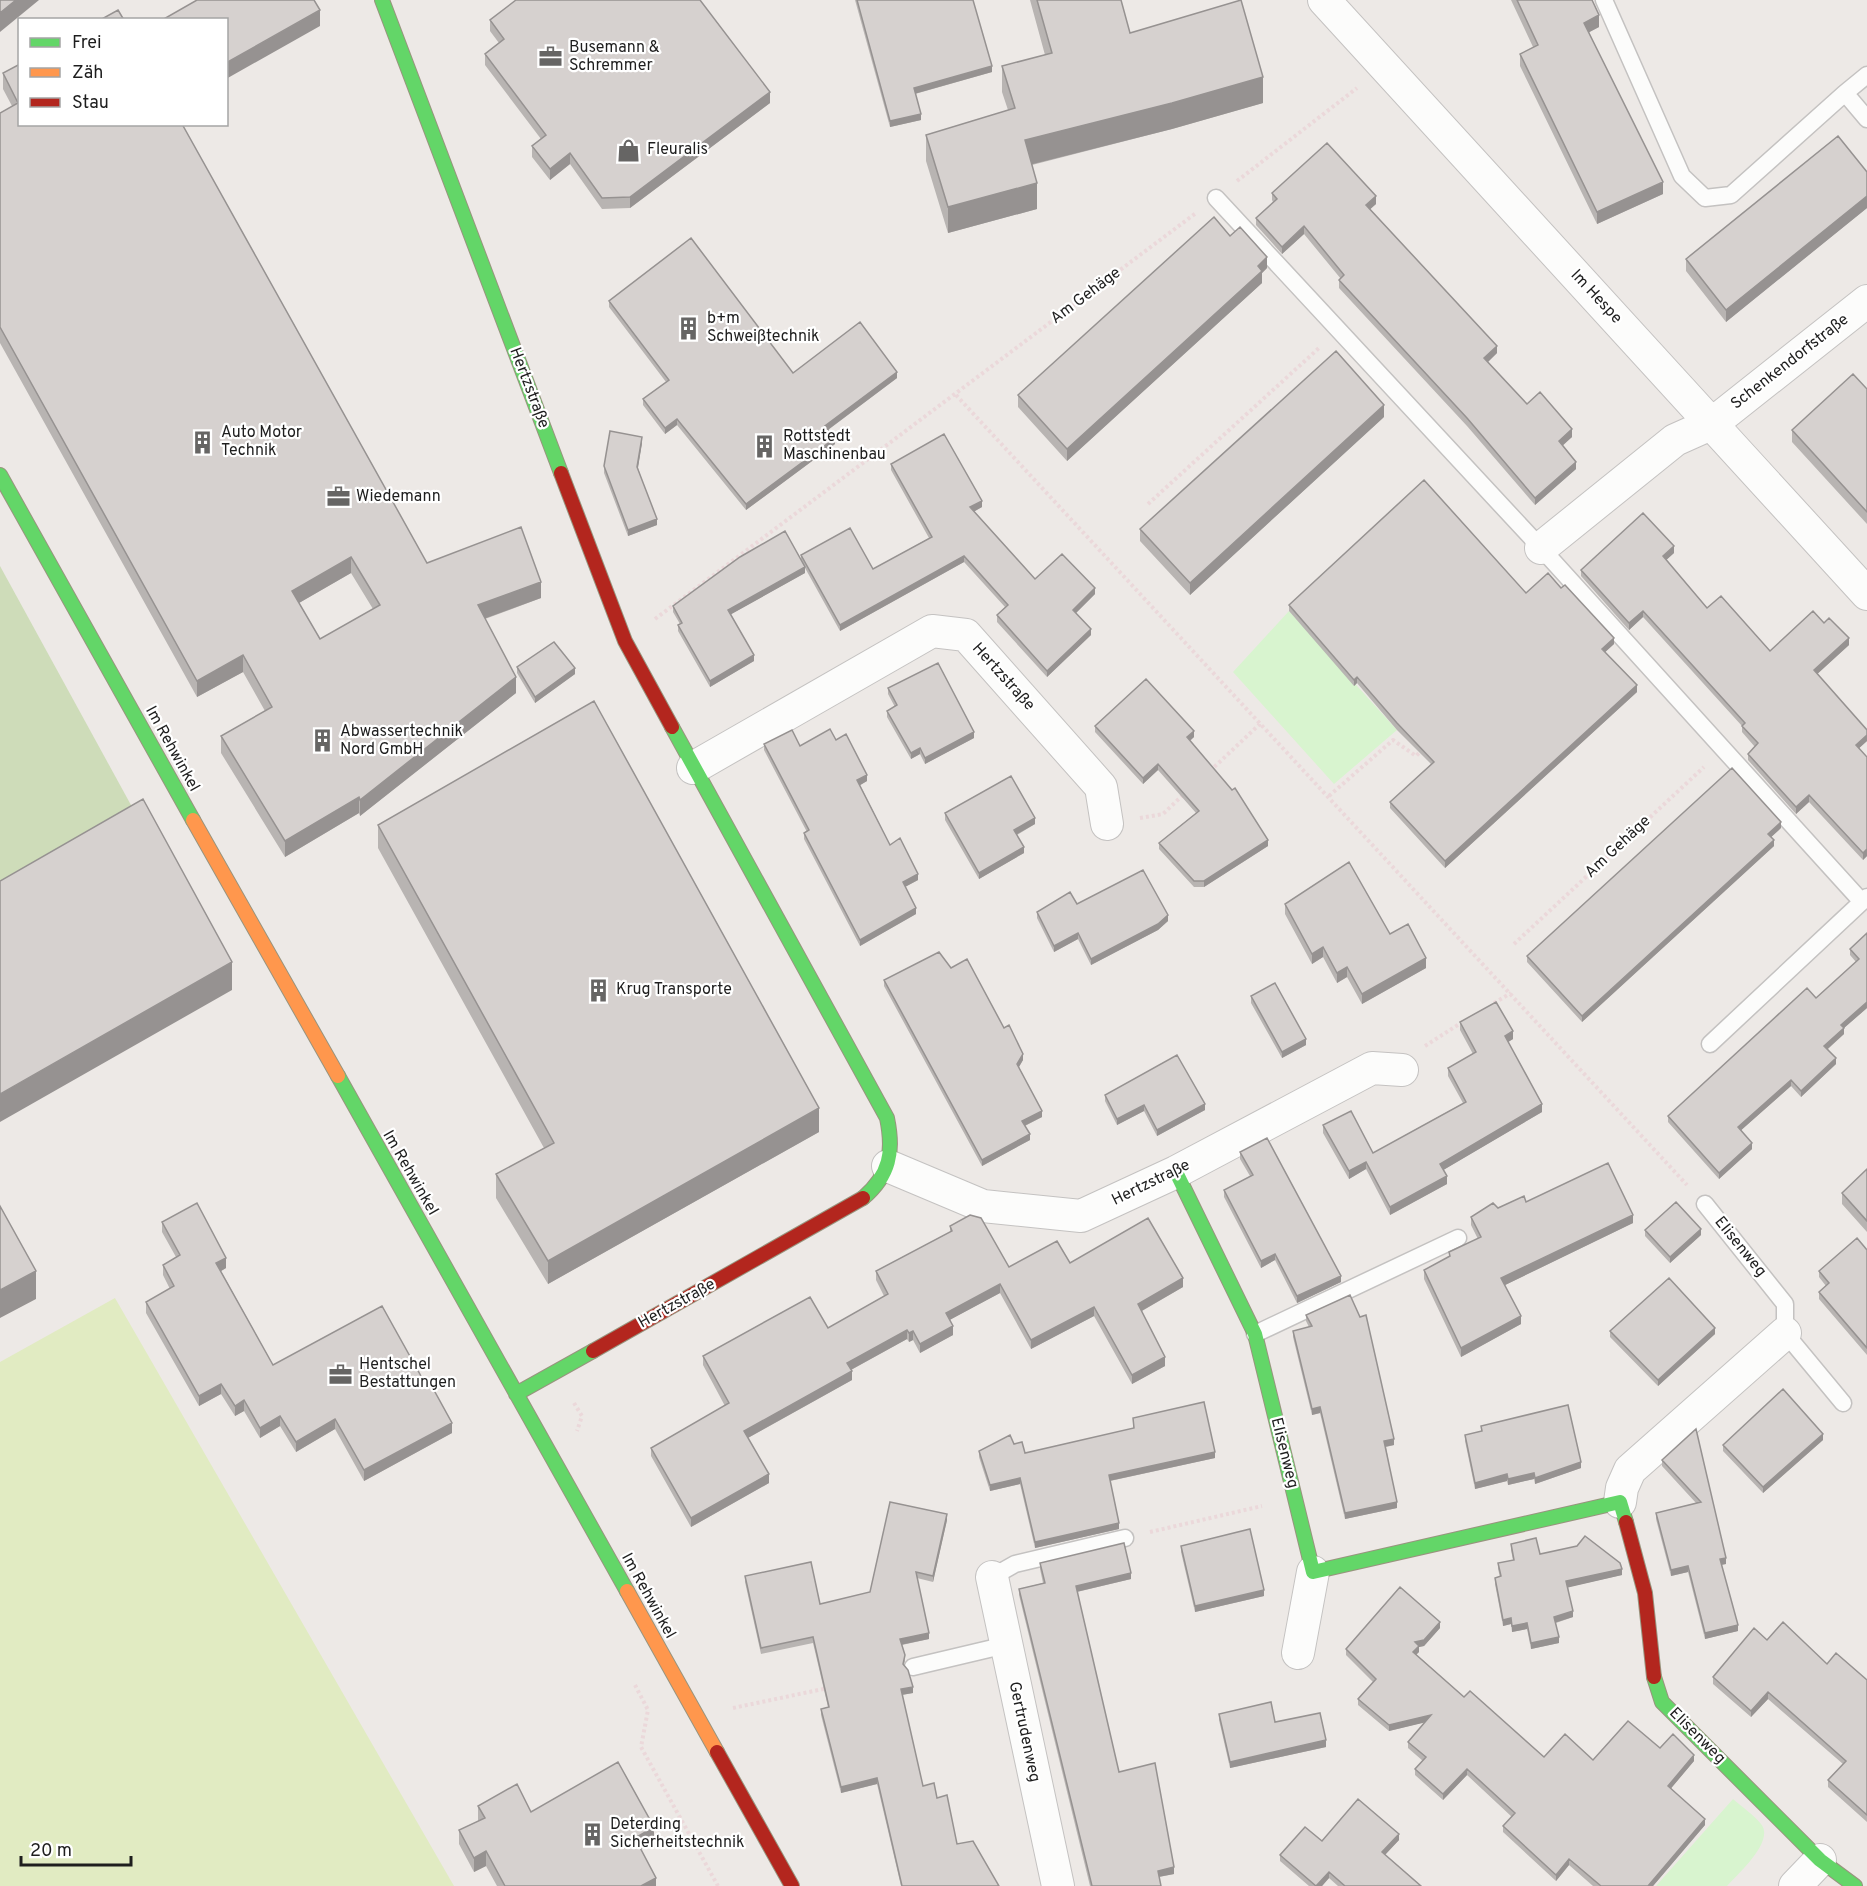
<svg xmlns="http://www.w3.org/2000/svg" width="1867" height="1886" font-family="Overpass,sans-serif">
<rect width="100%" height="100%" fill="#ede9e6"/>
<path fill="#e1ebc2" d="M 115,1298 L 454,1886 L 0,1886 L 0,1362 Z"/>
<path fill="#cedcb9" d="M 0,566 L 137,816 L 0,893 Z"/>
<path fill="#d8f4cf" d="M 1289,611 L 1397,730 L 1334,784 L 1233,672 Z
M 1733,1799 C 1742,1807 1754,1815 1761,1824 C 1775,1841 1739,1873 1727,1886 L 1656,1886 Z"/>
<g fill="none" stroke-linecap="round" stroke-linejoin="round">
<defs>
<path id="lane" d="M 1604,0 L 1682,176 L 1705,198 L 1731,195 L 1845,93 L 1867,119
M 1845,93 L 1867,75
M 1216,198 L 1541,548 L 1862,902
M 1710,1044 L 1867,897
M 1705,1204 L 1785,1304 L 1785,1333 L 1843,1403
M 1255,1334 L 1458,1238
M 992,1577 L 1015,1564 L 1125,1538
M 913,1667 L 1006,1645"/>
<path id="street" d="M 1324,0 L 1867,594
M 1541,548 L 1675,440 L 1713,423 L 1867,301
M 693,768 L 932,631 L 966,635 L 1101,787 L 1107,824
M 888,1166 L 983,1206 L 1081,1216 L 1176,1172 L 1372,1068 L 1402,1070
M 1620,1502 L 1622,1488 L 1630,1470 L 1785,1333
M 992,1577 L 1058,1886
M 1298,1653 L 1313,1572
M 1795,1886 L 1820,1860"/>
<path id="fast" d="M 382,0 L 561,473
M 0,475 L 193,820
M 672,727 L 887,1118 C 894,1152 890,1175 863,1198
M 338,1076 L 627,1591
M 1176,1172 L 1255,1334 L 1313,1572 L 1620,1502 L 1626,1522
M 516,1394 L 593,1351
M 1654,1677 L 1662,1702 L 1820,1860 L 1855,1886"/>
<path id="slow" d="M 193,820 L 338,1076
M 627,1591 L 717,1752"/>
<path id="jam" d="M 561,473 L 625,641 L 672,727
M 593,1351 L 863,1198
M 1626,1522 L 1645,1593 L 1654,1677
M 717,1752 L 792,1886"/>
</defs>
<use href="#lane" stroke="#c4c2c1" stroke-width="19"/>
<use href="#street" stroke="#c4c2c1" stroke-width="34"/>
<use href="#fast" stroke="#98947e" stroke-width="16"/>
<use href="#slow" stroke="#98947e" stroke-width="16"/>
<use href="#jam" stroke="#98947e" stroke-width="16"/>
<path stroke="#ebd8da" stroke-width="4" stroke-dasharray="3 3" stroke-linecap="butt" d="M 1237,181 L 1357,88
M 956,395 L 1687,1185
M 1148,504 L 1319,348
M 655,619 L 1196,213
M 1210,771 L 1262,722
M 1329,796 L 1393,740 L 1416,756 L 1423,749
M 1140,818 L 1163,814 L 1184,794
M 1514,944 L 1704,767
M 1494,1003 L 1511,993
M 1425,1046 L 1464,1021
M 574,1403 L 582,1416 L 577,1431
M 1150,1532 L 1262,1506
M 635,1685 L 648,1710 L 641,1747 L 718,1886
M 733,1708 L 828,1688"/>
<use href="#lane" stroke="#fcfcfb" stroke-width="16"/>
<use href="#street" stroke="#fcfcfb" stroke-width="32"/>
<use href="#fast" stroke="#63d668" stroke-width="14"/>
<use href="#slow" stroke="#ff974d" stroke-width="14"/>
<use href="#jam" stroke="#b3261e" stroke-width="14"/>
</g>
<path fill="#b8b4b2" fill-rule="evenodd" d="M 855,0 L 973,0 L 992,72 L 915,94 L 921,120 L 890,127 Z
M 1030,0 L 1121,0 L 1130,33 L 1263,103 L 1172,129 L 1032,165 L 1037,209 L 948,233 L 926,161 L 926,135 L 1008,110 L 1002,92 L 1002,66 L 1045,55 Z
M 1511,0 L 1592,0 L 1599,27 L 1589,32 L 1663,194 L 1597,224 L 1520,66 L 1520,54 L 1533,47 Z
M 490,20 L 770,103 L 630,208 L 602,209 L 570,164 L 550,180 L 532,157 L 532,146 L 541,139 L 485,65 L 485,54 L 499,43 L 490,31 Z
M 3,73 L 427,563 L 541,598 L 485,619 L 516,693 L 360,816 L 359,813 L 285,857 L 221,753 L 221,736 L 265,711 L 243,672 L 197,697 L 0,343 L 0,113 L 12,106 L 3,89 ZM 351,573 L 373,609 L 320,639 L 299,603 Z
M 1867,172 L 1867,208 L 1726,322 L 1686,271 L 1686,259 Z
M 1272,193 L 1376,204 L 1370,209 L 1497,353 L 1487,362 L 1527,404 L 1572,437 L 1562,445 L 1576,469 L 1535,505 L 1467,426 L 1339,288 L 1339,280 L 1341,279 L 1304,234 L 1282,254 L 1256,225 L 1256,218 L 1273,202 L 1272,200 Z
M 1230,236 L 1267,268 L 1262,273 L 1262,283 L 1067,461 L 1018,407 L 1018,395 Z
M 609,301 L 793,373 L 897,378 L 828,430 L 835,444 L 746,510 L 677,425 L 665,434 L 643,405 L 643,399 L 666,382 L 609,307 Z
M 1867,389 L 1867,524 L 1792,442 L 1792,430 Z
M 1384,417 L 1190,595 L 1140,541 L 1140,529 Z
M 642,443 L 638,468 L 657,525 L 628,536 L 604,473 L 604,466 Z
M 891,464 L 982,507 L 974,511 L 1035,579 L 1095,594 L 1076,613 L 1091,635 L 1047,677 L 997,622 L 997,615 L 1005,607 L 964,562 L 840,631 L 805,568 L 805,573 L 731,614 L 754,661 L 710,687 L 678,631 L 678,625 L 680,624 L 673,612 L 673,606 L 801,560 L 801,555 L 873,569 L 929,538 L 891,470 Z
M 1674,553 L 1666,560 L 1707,608 L 1770,651 L 1824,623 L 1849,645 L 1817,674 L 1867,730 L 1867,741 L 1859,748 L 1867,757 L 1867,856 L 1863,860 L 1809,802 L 1796,814 L 1748,760 L 1748,754 L 1755,747 L 1742,732 L 1742,726 L 1643,617 L 1629,630 L 1581,576 L 1581,570 Z
M 1561,588 L 1614,644 L 1605,652 L 1637,692 L 1445,868 L 1390,808 L 1390,802 L 1431,764 L 1397,730 L 1357,683 L 1354,686 L 1289,611 L 1289,605 L 1526,593 Z
M 517,667 L 575,674 L 535,703 L 517,673 Z
M 888,688 L 974,738 L 925,764 L 920,754 L 911,759 L 887,717 L 887,711 L 895,707 L 888,694 Z
M 1095,726 L 1194,737 L 1190,741 L 1268,846 L 1204,887 L 1194,887 L 1159,849 L 1159,843 L 1196,813 L 1158,770 L 1143,784 L 1095,732 Z
M 836,740 L 867,781 L 860,785 L 890,845 L 918,880 L 905,887 L 916,914 L 860,946 L 804,839 L 804,833 L 807,832 L 764,750 L 764,744 L 800,746 Z
M 945,813 L 1035,824 L 1017,835 L 1024,853 L 979,879 L 945,820 Z
M 378,825 L 819,1132 L 548,1284 L 496,1198 L 496,1174 L 544,1148 L 378,848 Z
M 1781,828 L 1771,837 L 1774,846 L 1582,1022 L 1527,962 L 1527,956 Z
M 1077,904 L 1168,921 L 1158,930 L 1091,965 L 1078,939 L 1054,952 L 1037,918 L 1037,912 Z
M 1285,904 L 1390,934 L 1426,968 L 1362,1004 L 1347,977 L 1337,983 L 1323,957 L 1312,964 L 1285,914 Z
M 1867,933 L 1867,1008 L 1844,1028 L 1844,1034 L 1828,1049 L 1836,1064 L 1801,1097 L 1791,1086 L 1741,1130 L 1752,1149 L 1719,1179 L 1668,1122 L 1668,1116 L 1816,998 L 1856,962 L 1850,955 L 1850,949 Z
M 951,968 L 1023,1060 L 1019,1067 L 1042,1117 L 1025,1126 L 1030,1140 L 982,1166 L 884,986 L 884,980 Z
M 1251,996 L 1306,1045 L 1282,1058 L 1251,1003 Z
M 1460,1022 L 1513,1039 L 1508,1042 L 1542,1112 L 1443,1170 L 1447,1184 L 1390,1215 L 1366,1169 L 1349,1179 L 1323,1133 L 1323,1125 L 1373,1153 L 1463,1103 L 1448,1076 L 1448,1068 L 1473,1054 L 1460,1030 Z
M 1105,1095 L 1205,1110 L 1157,1136 L 1144,1111 L 1117,1125 L 1105,1101 Z
M 1240,1152 L 1341,1282 L 1297,1303 L 1275,1260 L 1261,1268 L 1224,1197 L 1224,1190 L 1250,1176 L 1240,1159 Z
M 1867,1169 L 1867,1232 L 1842,1204 L 1842,1193 Z
M 1526,1202 L 1633,1223 L 1505,1285 L 1521,1324 L 1461,1357 L 1424,1279 L 1424,1270 L 1449,1257 L 1449,1252 L 1478,1239 L 1471,1225 L 1471,1217 L 1498,1208 Z
M 162,1222 L 226,1268 L 221,1271 L 273,1365 L 452,1433 L 364,1481 L 335,1429 L 296,1452 L 280,1426 L 260,1438 L 244,1411 L 235,1416 L 221,1394 L 199,1406 L 146,1313 L 146,1302 L 170,1289 L 163,1275 L 163,1265 L 176,1257 L 162,1232 Z
M 950,1226 L 1009,1267 L 1070,1263 L 1183,1287 L 1142,1311 L 1165,1366 L 1132,1384 L 1094,1316 L 1031,1349 L 1000,1293 L 949,1320 L 953,1335 L 920,1353 L 913,1340 L 909,1342 L 907,1339 L 851,1370 L 852,1380 L 748,1438 L 769,1483 L 691,1527 L 651,1456 L 651,1448 L 725,1406 L 703,1365 L 703,1356 L 828,1328 L 884,1296 L 876,1280 L 876,1271 L 950,1232 Z
M 1645,1230 L 1701,1235 L 1670,1263 L 1645,1236 Z
M 1867,1250 L 1867,1355 L 1819,1299 L 1819,1292 L 1826,1286 L 1819,1277 L 1819,1271 Z
M 1306,1315 L 1394,1445 L 1386,1447 L 1397,1508 L 1345,1519 L 1320,1413 L 1312,1415 L 1293,1337 L 1293,1331 L 1309,1327 L 1306,1321 Z
M 1610,1331 L 1715,1334 L 1658,1386 L 1610,1337 Z
M 1133,1418 L 1215,1458 L 1110,1481 L 1119,1529 L 1035,1548 L 1020,1484 L 990,1491 L 979,1457 L 979,1451 L 1014,1444 L 1025,1453 L 1133,1429 Z
M 1481,1426 L 1581,1468 L 1535,1484 L 1534,1479 L 1508,1485 L 1507,1481 L 1475,1489 L 1465,1441 L 1465,1435 L 1481,1431 Z
M 1696,1429 L 1726,1564 L 1721,1565 L 1738,1631 L 1705,1639 L 1688,1572 L 1671,1576 L 1656,1519 L 1656,1513 L 1696,1503 L 1662,1466 L 1662,1460 Z
M 1823,1440 L 1763,1493 L 1723,1451 L 1723,1445 Z
M 947,1520 L 933,1582 L 917,1578 L 929,1639 L 902,1645 L 905,1661 L 904,1665 L 913,1693 L 902,1695 L 923,1786 L 937,1798 L 957,1844 L 999,1886 L 901,1886 L 877,1784 L 841,1793 L 821,1715 L 821,1709 L 828,1707 L 813,1643 L 761,1654 L 745,1582 L 745,1576 L 820,1604 L 870,1592 Z
M 1511,1544 L 1540,1554 L 1622,1575 L 1568,1587 L 1573,1617 L 1556,1623 L 1559,1643 L 1531,1649 L 1527,1629 L 1512,1632 L 1511,1624 L 1503,1626 L 1495,1584 L 1495,1578 L 1500,1577 L 1498,1569 L 1498,1563 L 1513,1560 L 1511,1550 Z
M 1181,1546 L 1264,1596 L 1195,1612 L 1181,1552 Z
M 1040,1563 L 1131,1579 L 1077,1592 L 1119,1772 L 1174,1874 L 1159,1877 L 1161,1886 L 1090,1886 L 1019,1595 L 1019,1589 L 1043,1583 L 1040,1569 Z
M 1440,1628 L 1424,1646 L 1419,1647 L 1419,1652 L 1416,1654 L 1464,1697 L 1544,1757 L 1593,1760 L 1660,1748 L 1694,1761 L 1671,1788 L 1705,1825 L 1653,1886 L 1593,1886 L 1569,1865 L 1556,1881 L 1503,1832 L 1503,1826 L 1512,1817 L 1467,1775 L 1443,1800 L 1415,1775 L 1415,1769 L 1423,1761 L 1408,1748 L 1408,1742 L 1425,1722 L 1389,1731 L 1358,1705 L 1358,1699 L 1373,1682 L 1346,1655 L 1346,1649 Z
M 1767,1640 L 1867,1680 L 1867,1822 L 1828,1787 L 1828,1780 L 1843,1764 L 1768,1699 L 1751,1717 L 1713,1684 L 1713,1677 Z
M 1219,1714 L 1275,1722 L 1326,1747 L 1230,1768 L 1219,1720 Z
M 478,1806 L 531,1812 L 654,1842 L 641,1849 L 656,1886 L 497,1886 L 486,1866 L 474,1872 L 459,1844 L 459,1830 L 478,1821 Z
M 1399,1840 L 1385,1855 L 1421,1886 L 1338,1886 L 1329,1878 L 1322,1886 L 1309,1886 L 1280,1861 L 1280,1855 L 1322,1841 Z"/>
<path fill="#969291" d="M 16,0 L 39,0 L 0,32 L 0,13 Z
M 320,10 L 320,26 L 226,79 L 226,63 Z
M 1599,15 L 1599,27 L 1584,35 L 1584,23 Z
M 992,66 L 992,72 L 914,94 L 914,88 Z
M 1263,77 L 1263,103 L 1172,129 L 1025,166 L 1025,140 Z
M 770,92 L 770,103 L 630,208 L 630,197 Z
M 921,114 L 921,120 L 890,127 L 890,121 Z
M 570,153 L 570,164 L 550,180 L 550,169 Z
M 1663,182 L 1663,194 L 1597,224 L 1597,212 Z
M 1037,183 L 1037,209 L 948,233 L 948,207 Z
M 1376,196 L 1376,204 L 1366,213 L 1366,205 Z
M 1867,196 L 1867,208 L 1726,322 L 1726,310 Z
M 1304,226 L 1304,234 L 1282,254 L 1282,247 Z
M 1267,257 L 1267,268 L 1262,273 L 1262,283 L 1067,461 L 1067,449 Z
M 1497,346 L 1497,353 L 1484,366 L 1484,358 Z
M 897,372 L 897,378 L 825,432 L 825,426 Z
M 1384,405 L 1384,417 L 1190,595 L 1190,583 Z
M 677,419 L 677,425 L 665,434 L 665,428 Z
M 1572,429 L 1572,437 L 1559,449 L 1559,441 Z
M 642,437 L 642,443 L 637,473 L 637,467 Z
M 835,438 L 835,444 L 746,510 L 746,504 Z
M 1576,462 L 1576,469 L 1535,505 L 1535,498 Z
M 982,501 L 982,507 L 970,514 L 970,507 Z
M 657,519 L 657,525 L 628,536 L 628,530 Z
M 1674,546 L 1674,553 L 1663,563 L 1663,556 Z
M 964,556 L 964,562 L 840,631 L 840,625 Z
M 351,557 L 351,573 L 292,607 L 292,591 Z
M 805,567 L 805,573 L 728,616 L 728,610 Z
M 541,582 L 541,598 L 478,621 L 478,605 Z
M 1095,588 L 1095,594 L 1073,616 L 1073,610 Z
M 1643,611 L 1643,617 L 1629,630 L 1629,623 Z
M 1091,629 L 1091,635 L 1047,677 L 1047,671 Z
M 1614,638 L 1614,644 L 1602,655 L 1602,649 Z
M 1849,638 L 1849,645 L 1814,677 L 1814,670 Z
M 243,655 L 243,672 L 197,697 L 197,681 Z
M 754,655 L 754,661 L 710,687 L 710,681 Z
M 575,668 L 575,674 L 535,703 L 535,697 Z
M 516,677 L 516,693 L 360,816 L 360,800 Z
M 1357,677 L 1357,683 L 1354,686 L 1354,680 Z
M 1637,685 L 1637,692 L 1445,868 L 1445,861 Z
M 1194,731 L 1194,737 L 1187,743 L 1187,737 Z
M 974,732 L 974,738 L 925,764 L 925,758 Z
M 1867,735 L 1867,741 L 1856,751 L 1856,745 Z
M 920,748 L 920,754 L 911,759 L 911,753 Z
M 1158,764 L 1158,770 L 1143,784 L 1143,778 Z
M 867,775 L 867,781 L 857,787 L 857,780 Z
M 1809,795 L 1809,802 L 1796,814 L 1796,807 Z
M 359,797 L 359,813 L 285,857 L 285,841 Z
M 1035,818 L 1035,824 L 1014,836 L 1014,830 Z
M 1781,822 L 1781,828 L 1768,840 L 1768,834 Z
M 1268,840 L 1268,846 L 1204,887 L 1204,881 Z
M 1774,840 L 1774,846 L 1582,1022 L 1582,1016 Z
M 1024,847 L 1024,853 L 979,879 L 979,873 Z
M 1867,849 L 1867,856 L 1863,860 L 1863,853 Z
M 918,874 L 918,880 L 903,888 L 903,882 Z
M 916,908 L 916,914 L 860,946 L 860,940 Z
M 1168,915 L 1168,921 L 1158,930 L 1091,965 L 1091,959 Z
M 1078,933 L 1078,939 L 1054,952 L 1054,946 Z
M 1323,947 L 1323,957 L 1312,964 L 1312,954 Z
M 1426,958 L 1426,968 L 1362,1004 L 1362,994 Z
M 232,962 L 232,990 L 0,1122 L 0,1094 Z
M 1347,967 L 1347,977 L 1337,983 L 1337,973 Z
M 1867,1002 L 1867,1008 L 1844,1028 L 1844,1034 L 1824,1052 L 1824,1046 L 1841,1025 Z
M 1513,1031 L 1513,1039 L 1505,1044 L 1505,1036 Z
M 1306,1039 L 1306,1045 L 1282,1058 L 1282,1052 Z
M 1023,1054 L 1023,1060 L 1017,1070 L 1017,1064 Z
M 1836,1058 L 1836,1064 L 1801,1097 L 1801,1091 Z
M 1791,1080 L 1791,1086 L 1738,1133 L 1738,1127 Z
M 1205,1104 L 1205,1110 L 1157,1136 L 1157,1130 Z
M 1542,1104 L 1542,1112 L 1440,1172 L 1440,1164 Z
M 1144,1105 L 1144,1111 L 1117,1125 L 1117,1119 Z
M 819,1108 L 819,1132 L 548,1284 L 548,1261 Z
M 1042,1111 L 1042,1117 L 1022,1127 L 1022,1121 Z
M 1030,1134 L 1030,1140 L 982,1166 L 982,1160 Z
M 1752,1143 L 1752,1149 L 1719,1179 L 1719,1173 Z
M 1366,1162 L 1366,1169 L 1349,1179 L 1349,1171 Z
M 1447,1176 L 1447,1184 L 1390,1215 L 1390,1207 Z
M 1633,1215 L 1633,1223 L 1501,1287 L 1501,1278 Z
M 1701,1229 L 1701,1235 L 1670,1263 L 1670,1257 Z
M 1275,1254 L 1275,1260 L 1261,1268 L 1261,1261 Z
M 226,1258 L 226,1268 L 216,1274 L 216,1263 Z
M 36,1271 L 36,1299 L 0,1318 L 0,1290 Z
M 1341,1276 L 1341,1282 L 1297,1303 L 1297,1296 Z
M 1183,1278 L 1183,1287 L 1138,1313 L 1138,1304 Z
M 1000,1284 L 1000,1293 L 946,1322 L 946,1313 Z
M 1094,1307 L 1094,1316 L 1031,1349 L 1031,1340 Z
M 1521,1316 L 1521,1324 L 1461,1357 L 1461,1348 Z
M 953,1326 L 953,1335 L 920,1353 L 920,1344 Z
M 1715,1328 L 1715,1334 L 1658,1386 L 1658,1380 Z
M 907,1330 L 907,1339 L 847,1372 L 847,1363 Z
M 913,1331 L 913,1340 L 909,1342 L 909,1333 Z
M 1165,1357 L 1165,1366 L 1132,1384 L 1132,1375 Z
M 852,1371 L 852,1380 L 744,1440 L 744,1431 Z
M 221,1384 L 221,1394 L 199,1406 L 199,1396 Z
M 244,1400 L 244,1411 L 235,1416 L 235,1406 Z
M 1320,1407 L 1320,1413 L 1312,1415 L 1312,1409 Z
M 280,1416 L 280,1426 L 260,1438 L 260,1428 Z
M 335,1419 L 335,1429 L 296,1452 L 296,1442 Z
M 452,1423 L 452,1433 L 364,1481 L 364,1470 Z
M 1823,1434 L 1823,1440 L 1763,1493 L 1763,1487 Z
M 1394,1439 L 1394,1445 L 1384,1447 L 1384,1441 Z
M 1215,1452 L 1215,1458 L 1109,1481 L 1109,1475 Z
M 1581,1462 L 1581,1468 L 1535,1484 L 1535,1478 Z
M 1534,1473 L 1534,1479 L 1508,1485 L 1508,1479 Z
M 769,1474 L 769,1483 L 691,1527 L 691,1518 Z
M 1507,1474 L 1507,1481 L 1475,1489 L 1475,1483 Z
M 1020,1478 L 1020,1484 L 990,1491 L 990,1485 Z
M 1397,1502 L 1397,1508 L 1345,1519 L 1345,1513 Z
M 947,1514 L 947,1520 L 933,1582 L 933,1576 Z
M 1119,1523 L 1119,1529 L 1035,1548 L 1035,1542 Z
M 1726,1558 L 1726,1564 L 1720,1565 L 1720,1559 Z
M 1688,1566 L 1688,1572 L 1671,1576 L 1671,1570 Z
M 1622,1569 L 1622,1575 L 1566,1588 L 1566,1581 Z
M 1131,1573 L 1131,1579 L 1076,1592 L 1076,1586 Z
M 1264,1590 L 1264,1596 L 1195,1612 L 1195,1606 Z
M 1573,1611 L 1573,1617 L 1554,1623 L 1554,1617 Z
M 1511,1618 L 1511,1624 L 1503,1626 L 1503,1620 Z
M 1440,1622 L 1440,1628 L 1424,1646 L 1419,1647 L 1419,1652 L 1413,1658 L 1415,1642 Z
M 1527,1623 L 1527,1629 L 1512,1632 L 1512,1626 Z
M 1738,1625 L 1738,1631 L 1705,1639 L 1705,1633 Z
M 929,1633 L 929,1639 L 900,1645 L 900,1639 Z
M 1559,1637 L 1559,1643 L 1531,1649 L 1531,1643 Z
M 913,1687 L 913,1693 L 901,1695 L 901,1689 Z
M 1768,1692 L 1768,1699 L 1751,1717 L 1751,1711 Z
M 1431,1715 L 1431,1721 L 1389,1731 L 1389,1725 Z
M 1326,1740 L 1326,1747 L 1230,1768 L 1230,1762 Z
M 1694,1755 L 1694,1761 L 1668,1792 L 1668,1786 Z
M 1467,1769 L 1467,1775 L 1443,1800 L 1443,1794 Z
M 877,1778 L 877,1784 L 841,1793 L 841,1787 Z
M 1705,1819 L 1705,1825 L 1653,1886 L 1648,1886 Z
M 654,1827 L 654,1842 L 635,1852 L 635,1838 Z
M 1399,1834 L 1399,1840 L 1382,1858 L 1382,1852 Z
M 486,1851 L 486,1866 L 474,1872 L 474,1858 Z
M 1569,1859 L 1569,1865 L 1556,1881 L 1556,1875 Z
M 1174,1867 L 1174,1874 L 1158,1877 L 1158,1871 Z
M 1329,1872 L 1329,1878 L 1322,1886 L 1316,1886 Z
M 656,1878 L 656,1886 L 641,1886 Z"/>
<path fill="#d6d1cf" stroke="#969291" stroke-width="1.5" fill-rule="evenodd" d="M 0,0 L 16,0 L 0,13 Z
M 197,0 L 314,0 L 320,10 L 226,63 L 226,20 L 162,20 Z
M 516,0 L 700,0 L 770,92 L 630,197 L 602,198 L 570,153 L 550,169 L 532,146 L 546,135 L 485,54 L 504,39 L 490,20 Z
M 857,0 L 973,0 L 992,66 L 914,88 L 921,114 L 890,121 Z
M 1037,0 L 1121,0 L 1130,33 L 1241,0 L 1263,77 L 1172,103 L 1025,140 L 1037,183 L 948,207 L 926,135 L 1015,108 L 1002,66 L 1052,53 Z
M 1517,0 L 1592,0 L 1599,15 L 1584,23 L 1663,182 L 1597,212 L 1520,54 L 1538,45 Z
M 118,10 L 124,20 L 100,20 Z
M 20,64 L 20,124 L 182,124 L 427,563 L 521,527 L 541,582 L 478,605 L 516,677 L 360,800 L 359,797 L 285,841 L 221,736 L 272,707 L 243,655 L 197,681 L 0,327 L 0,113 L 18,103 L 3,73 ZM 351,557 L 380,605 L 320,639 L 292,591 Z
M 1838,136 L 1867,172 L 1867,196 L 1726,310 L 1686,259 Z
M 1327,143 L 1376,196 L 1366,205 L 1497,346 L 1484,358 L 1527,404 L 1540,392 L 1572,429 L 1559,441 L 1576,462 L 1535,498 L 1467,418 L 1339,280 L 1344,275 L 1304,226 L 1282,247 L 1256,218 L 1277,199 L 1272,193 Z
M 1214,217 L 1230,236 L 1240,227 L 1267,257 L 1258,266 L 1262,271 L 1067,449 L 1018,395 Z
M 691,238 L 793,373 L 860,322 L 897,372 L 825,426 L 835,438 L 746,504 L 677,419 L 665,428 L 643,399 L 669,380 L 609,301 Z
M 1336,351 L 1384,405 L 1190,583 L 1140,529 Z
M 1853,374 L 1867,389 L 1867,512 L 1792,430 Z
M 610,431 L 642,437 L 637,467 L 657,519 L 628,530 L 604,466 Z
M 944,434 L 982,501 L 970,507 L 1035,579 L 1062,554 L 1095,588 L 1073,610 L 1091,629 L 1047,671 L 997,615 L 1008,605 L 964,556 L 840,625 L 801,555 L 850,528 L 873,569 L 932,537 L 891,464 Z
M 1424,480 L 1526,593 L 1548,573 L 1561,588 L 1565,585 L 1614,638 L 1602,649 L 1637,685 L 1445,861 L 1390,802 L 1434,762 L 1397,723 L 1357,677 L 1354,680 L 1289,605 Z
M 1643,513 L 1674,546 L 1663,556 L 1707,608 L 1721,596 L 1770,651 L 1813,611 L 1824,623 L 1829,618 L 1849,638 L 1814,670 L 1867,730 L 1867,735 L 1856,745 L 1867,757 L 1867,849 L 1863,853 L 1809,795 L 1796,807 L 1748,754 L 1758,743 L 1742,726 L 1745,723 L 1643,611 L 1629,623 L 1581,570 Z
M 785,531 L 805,567 L 728,610 L 754,655 L 710,681 L 678,625 L 682,623 L 673,606 L 740,557 Z
M 554,642 L 575,668 L 535,697 L 517,667 Z
M 938,663 L 974,732 L 925,758 L 920,748 L 911,753 L 887,711 L 897,705 L 888,688 Z
M 1146,679 L 1194,731 L 1187,737 L 1232,790 L 1235,788 L 1268,840 L 1204,881 L 1194,881 L 1159,843 L 1199,811 L 1158,764 L 1143,778 L 1095,726 Z
M 594,701 L 819,1108 L 548,1261 L 496,1174 L 554,1143 L 378,825 Z
M 830,729 L 836,740 L 846,734 L 867,775 L 857,780 L 890,845 L 900,838 L 918,874 L 903,882 L 916,908 L 860,940 L 804,833 L 809,830 L 764,744 L 792,730 L 800,746 Z
M 1732,768 L 1781,822 L 1768,834 L 1774,840 L 1582,1016 L 1527,956 Z
M 1011,776 L 1035,818 L 1014,830 L 1024,847 L 979,873 L 945,813 Z
M 143,799 L 232,962 L 0,1094 L 0,881 Z
M 1349,862 L 1390,934 L 1408,924 L 1426,958 L 1362,994 L 1347,967 L 1337,973 L 1323,947 L 1312,954 L 1285,904 Z
M 1143,870 L 1168,915 L 1158,924 L 1091,959 L 1078,933 L 1054,946 L 1037,912 L 1070,892 L 1077,904 Z
M 1867,933 L 1867,1002 L 1841,1025 L 1844,1028 L 1824,1046 L 1836,1058 L 1801,1091 L 1791,1080 L 1738,1127 L 1752,1143 L 1719,1173 L 1668,1116 L 1807,988 L 1816,998 L 1859,959 L 1850,949 Z
M 939,952 L 951,968 L 967,959 L 1004,1028 L 1009,1025 L 1023,1054 L 1017,1064 L 1042,1111 L 1022,1121 L 1030,1134 L 982,1160 L 884,980 Z
M 1275,983 L 1306,1039 L 1282,1052 L 1251,996 Z
M 1496,1002 L 1513,1031 L 1505,1036 L 1542,1104 L 1440,1164 L 1447,1176 L 1390,1207 L 1366,1162 L 1349,1171 L 1323,1125 L 1351,1111 L 1373,1153 L 1466,1102 L 1448,1068 L 1476,1052 L 1460,1022 Z
M 1177,1055 L 1205,1104 L 1157,1130 L 1144,1105 L 1117,1119 L 1105,1095 Z
M 1267,1138 L 1341,1276 L 1297,1296 L 1275,1254 L 1261,1261 L 1224,1190 L 1253,1175 L 1240,1152 Z
M 1608,1163 L 1633,1215 L 1501,1278 L 1521,1316 L 1461,1348 L 1424,1270 L 1450,1256 L 1449,1252 L 1481,1237 L 1471,1217 L 1493,1203 L 1498,1208 L 1524,1196 L 1526,1202 Z
M 1867,1169 L 1867,1221 L 1842,1193 Z
M 1676,1202 L 1701,1229 L 1670,1257 L 1645,1230 Z
M 197,1203 L 226,1258 L 216,1263 L 273,1365 L 382,1306 L 426,1385 L 430,1383 L 452,1423 L 364,1470 L 335,1419 L 296,1442 L 280,1416 L 260,1428 L 244,1400 L 235,1406 L 221,1384 L 199,1396 L 146,1302 L 174,1286 L 163,1265 L 180,1255 L 162,1222 Z
M 0,1206 L 36,1271 L 0,1290 Z
M 970,1215 L 981,1218 L 1009,1267 L 1057,1241 L 1070,1263 L 1148,1218 L 1183,1278 L 1138,1304 L 1165,1357 L 1132,1375 L 1094,1307 L 1031,1340 L 1000,1284 L 946,1313 L 953,1326 L 920,1344 L 913,1331 L 909,1333 L 907,1330 L 847,1363 L 852,1371 L 744,1431 L 769,1474 L 691,1518 L 651,1448 L 729,1403 L 703,1356 L 810,1297 L 828,1328 L 888,1294 L 876,1271 L 952,1231 L 950,1226 Z
M 1857,1238 L 1867,1250 L 1867,1348 L 1819,1292 L 1829,1283 L 1819,1271 Z
M 1669,1278 L 1715,1328 L 1658,1380 L 1610,1331 Z
M 1350,1295 L 1360,1317 L 1366,1315 L 1394,1439 L 1384,1441 L 1397,1502 L 1345,1513 L 1320,1407 L 1312,1409 L 1293,1331 L 1312,1326 L 1306,1315 Z
M 1783,1389 L 1823,1434 L 1763,1487 L 1723,1445 Z
M 1204,1402 L 1215,1452 L 1109,1475 L 1119,1523 L 1035,1542 L 1020,1478 L 990,1485 L 979,1451 L 1010,1435 L 1014,1444 L 1022,1442 L 1025,1453 L 1134,1428 L 1133,1418 Z
M 1568,1405 L 1581,1462 L 1535,1478 L 1534,1473 L 1508,1479 L 1507,1474 L 1475,1483 L 1465,1435 L 1482,1431 L 1481,1426 Z
M 1696,1429 L 1726,1558 L 1720,1559 L 1738,1625 L 1705,1633 L 1688,1566 L 1671,1570 L 1656,1513 L 1701,1502 L 1662,1460 Z
M 890,1502 L 947,1514 L 933,1576 L 916,1572 L 929,1633 L 900,1639 L 905,1655 L 903,1664 L 908,1670 L 913,1687 L 901,1689 L 923,1786 L 934,1783 L 937,1798 L 947,1795 L 957,1844 L 973,1841 L 999,1886 L 902,1886 L 877,1778 L 841,1787 L 821,1709 L 829,1707 L 813,1637 L 761,1648 L 745,1576 L 811,1562 L 820,1604 L 870,1592 Z
M 1250,1529 L 1264,1590 L 1195,1606 L 1181,1546 Z
M 1585,1536 L 1620,1563 L 1622,1569 L 1566,1581 L 1573,1611 L 1554,1617 L 1559,1637 L 1531,1643 L 1527,1623 L 1512,1626 L 1511,1618 L 1503,1620 L 1495,1578 L 1501,1576 L 1498,1563 L 1514,1560 L 1511,1544 L 1536,1538 L 1540,1554 L 1577,1546 Z
M 1124,1543 L 1131,1573 L 1076,1586 L 1119,1772 L 1155,1763 L 1174,1867 L 1158,1871 L 1161,1886 L 1092,1886 L 1019,1589 L 1045,1583 L 1040,1563 Z
M 1400,1587 L 1440,1622 L 1424,1640 L 1415,1642 L 1419,1646 L 1413,1652 L 1464,1697 L 1470,1691 L 1544,1757 L 1565,1734 L 1593,1760 L 1628,1721 L 1660,1748 L 1673,1734 L 1694,1755 L 1668,1786 L 1705,1819 L 1648,1886 L 1601,1886 L 1569,1859 L 1556,1875 L 1503,1826 L 1515,1813 L 1467,1769 L 1443,1794 L 1415,1769 L 1426,1757 L 1408,1742 L 1431,1715 L 1389,1725 L 1358,1699 L 1376,1679 L 1346,1649 Z
M 1783,1622 L 1827,1664 L 1836,1653 L 1867,1680 L 1867,1815 L 1828,1780 L 1846,1761 L 1768,1692 L 1751,1711 L 1713,1677 L 1754,1628 L 1767,1640 Z
M 1271,1702 L 1275,1722 L 1320,1713 L 1326,1740 L 1230,1762 L 1219,1714 Z
M 618,1762 L 654,1827 L 635,1838 L 656,1878 L 641,1886 L 505,1886 L 486,1851 L 474,1858 L 459,1830 L 485,1818 L 478,1806 L 517,1784 L 531,1812 Z
M 1358,1799 L 1399,1834 L 1382,1852 L 1421,1886 L 1345,1886 L 1329,1872 L 1316,1886 L 1280,1855 L 1305,1827 L 1322,1841 Z"/>
<defs>
<symbol id="office-bare" viewBox="-9 -9 18 18"><path d="M-6-3h4V-5.5h4V-3h4V5H-6ZM-1-4.5V-3h2v-1.5ZM-6 0V1H6V0Z" fill="#666564" stroke="#fff" stroke-width="2.5" paint-order="stroke"/></symbol>
<symbol id="shop-bare" viewBox="-9 -9 18 18"><path d="M-5-2.5h2.3a2.7 3.5 0 0 1 5.4 0H5L5.5 6h-11ZM-1.5-2.5h3a1.5 2.3 0 0 0-3 0Z" fill="#666564" stroke="#fff" stroke-width="2.5" paint-order="stroke"/></symbol>
<symbol id="building-bare" viewBox="-9 -9 18 18"><path d="M-4-6H4V6H1V3H-1V6H-4ZM-2.5-4.3h1.7v1.8h-1.7ZM.8-4.3h1.7v1.8H.8ZM-2.5-1h1.7V.8h-1.7ZM.8-1h1.7V.8H.8Z" fill="#666564" stroke="#fff" stroke-width="2.5" paint-order="stroke"/></symbol>
</defs>
<g fill-rule="evenodd">
<use href="#office-bare" x="534" y="40" width="33" height="33"/>
<use href="#shop-bare" x="612" y="134" width="33" height="33"/>
<use href="#building-bare" x="672" y="312" width="33" height="33"/>
<use href="#building-bare" x="186" y="426" width="33" height="33"/>
<use href="#building-bare" x="748" y="430" width="33" height="33"/>
<use href="#office-bare" x="322" y="480" width="33" height="33"/>
<use href="#building-bare" x="306" y="724" width="33" height="33"/>
<use href="#building-bare" x="582" y="974" width="33" height="33"/>
<use href="#office-bare" x="324" y="1358" width="33" height="33"/>
<use href="#building-bare" x="576" y="1818" width="33" height="33"/>
</g>
<g text-anchor="middle" dominant-baseline="central" stroke-width="4.5" stroke-linejoin="round" paint-order="stroke">
<g font-size="16" fill="#1e1e1e" stroke="#fff" text-anchor="start">
<text x="569" y="48">Busemann &amp;<tspan x="569" dy="18">Schremmer</tspan></text>
<text x="647" y="150">Fleuralis</text>
<text x="707" y="319">b+m<tspan x="707" dy="18">Schweißtechnik</tspan></text>
<text x="221" y="433">Auto Motor<tspan x="221" dy="18">Technik</tspan></text>
<text x="783" y="437">Rottstedt<tspan x="783" dy="18">Maschinenbau</tspan></text>
<text x="356" y="497">Wiedemann</text>
<text x="340" y="732">Abwassertechnik<tspan x="340" dy="18">Nord GmbH</tspan></text>
<text x="616" y="990">Krug Transporte</text>
<text x="359" y="1365">Hentschel<tspan x="359" dy="18">Bestattungen</tspan></text>
<text x="610" y="1825">Deterding<tspan x="610" dy="18">Sicherheitstechnik</tspan></text>
</g>
<g font-size="16" fill="#1e1e1e" stroke="#fff">
<text transform="translate(1086 296) rotate(-37)">Am Gehäge</text>
<text transform="translate(1596 297) rotate(47)">Im Hespe</text>
<text transform="translate(1790 362) rotate(-38)">Schenkendorfstraße</text>
<text transform="translate(529 388) rotate(69)">Hertzstraße</text>
<text transform="translate(1003 677) rotate(48)">Hertzstraße</text>
<text transform="translate(172 749) rotate(61)">Im Rehwinkel</text>
<text transform="translate(1618 847) rotate(-43)">Am Gehäge</text>
<text transform="translate(410 1173) rotate(60)">Im Rehwinkel</text>
<text transform="translate(1151 1183) rotate(-26)">Hertzstraße</text>
<text transform="translate(1740 1247) rotate(51)">Elisenweg</text>
<text transform="translate(677 1304) rotate(-29)">Hertzstraße</text>
<text transform="translate(1284 1453) rotate(76)">Elisenweg</text>
<text transform="translate(648 1596) rotate(61)">Im Rehwinkel</text>
<text transform="translate(1024 1732) rotate(78)">Gertrudenweg</text>
<text transform="translate(1697 1736) rotate(45)">Elisenweg</text>
</g>
</g>
<rect x="18" y="18" width="210" height="108" fill="#ffffff" stroke="#a5a5a5" stroke-width="1.5"/>
<rect x="30" y="38" width="30" height="9" fill="#63d668" stroke="#a5a5a5" stroke-width="1.5"/>
<text x="72" y="48" font-size="18" fill="#1e1e1e">Frei</text>
<rect x="30" y="68" width="30" height="9" fill="#ff974d" stroke="#a5a5a5" stroke-width="1.5"/>
<text x="72" y="78" font-size="18" fill="#1e1e1e">Zäh</text>
<rect x="30" y="98" width="30" height="9" fill="#b3261e" stroke="#a5a5a5" stroke-width="1.5"/>
<text x="72" y="108" font-size="18" fill="#1e1e1e">Stau</text>
<path d="M21 1856v9h110v-9" fill="none" stroke="#1e1e1e" stroke-width="3"/>
<text x="30" y="1856" font-size="18" fill="#1e1e1e" stroke="#ffffff" stroke-width="4.5" paint-order="stroke">20 m</text>
</svg>
